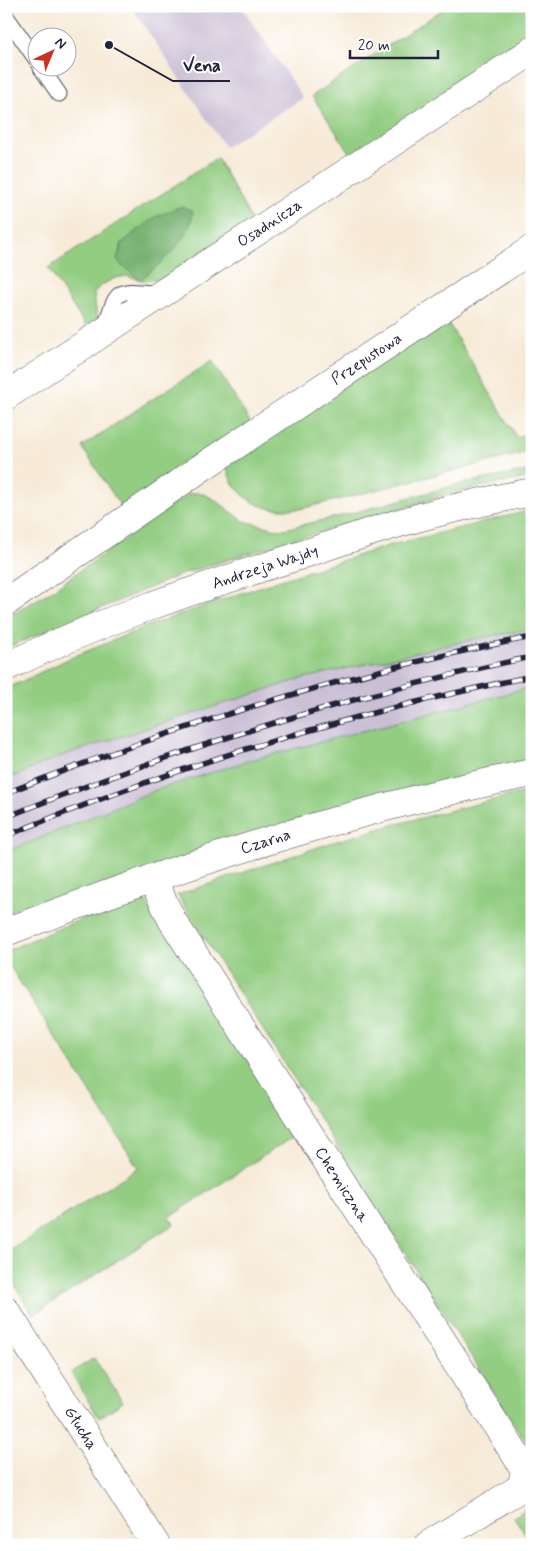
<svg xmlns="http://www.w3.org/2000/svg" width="538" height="1551" font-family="Mynerve,sans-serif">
<rect width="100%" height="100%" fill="#fff"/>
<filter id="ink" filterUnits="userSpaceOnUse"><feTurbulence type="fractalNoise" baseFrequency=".02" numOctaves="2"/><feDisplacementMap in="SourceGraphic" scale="10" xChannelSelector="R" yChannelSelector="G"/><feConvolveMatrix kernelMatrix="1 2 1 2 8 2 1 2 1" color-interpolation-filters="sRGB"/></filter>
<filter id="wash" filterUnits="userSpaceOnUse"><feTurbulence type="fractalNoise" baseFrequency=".0096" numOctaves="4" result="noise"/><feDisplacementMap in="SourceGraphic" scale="20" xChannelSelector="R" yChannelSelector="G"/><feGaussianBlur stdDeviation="1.12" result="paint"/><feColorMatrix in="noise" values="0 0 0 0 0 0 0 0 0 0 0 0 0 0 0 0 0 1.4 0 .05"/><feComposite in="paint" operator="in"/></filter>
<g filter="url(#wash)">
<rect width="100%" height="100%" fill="#f7ebd8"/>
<path fill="#cbbfd5" d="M 131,6 L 241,6 L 303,98 L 225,147 Z
M 532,629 L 532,687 L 251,760 L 156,790 L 6,852 L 6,780 L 61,756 L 300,679 L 475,639 Z"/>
<path fill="#93cd82" stroke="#5a785e" d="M 448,6 L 532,6 L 532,42 L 354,159 L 312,96 Z
M 217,158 L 251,219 L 166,279 L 144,281 L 127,276 L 115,278 L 100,286 L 94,293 L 98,325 L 89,331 L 48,268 Z
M 444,316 L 517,438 L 532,430 L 532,451 L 300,509 C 288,509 273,510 261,506 C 244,499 226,482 227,463 Z
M 212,361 L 254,428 L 125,513 L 82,447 L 142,406 Z
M 532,470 L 532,477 L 460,491 L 316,533 L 185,573 L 6,648 L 6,618 L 51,591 L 190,493 L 201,493 L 214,499 L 244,521 L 280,530 L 345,515 L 456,485 Z
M 532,510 L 532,629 L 475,639 L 300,679 L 61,756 L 6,780 L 6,689 L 68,659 L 150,625 L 265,585 L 391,545 Z
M 532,687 L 532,760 L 6,919 L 6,852 L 156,790 L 251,760 Z
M 524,792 L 532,804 L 532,1452 L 177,895 L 330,843 L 389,826 Z
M 131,900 L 147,903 L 160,916 L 295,1135 L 170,1217 L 174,1224 L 33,1315 L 6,1271 L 6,1253 L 138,1168 L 6,960 L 6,951 L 67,925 Z
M 94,1358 L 123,1402 L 99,1418 L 71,1373 Z
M 532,1501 L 532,1544 L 514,1517 L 521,1512 Z"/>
<path fill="#76b070" stroke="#4c6956" d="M 182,206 L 193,212 C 190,240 161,263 140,280 L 122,266 L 117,259 L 122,243 L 140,228 L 155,217 Z"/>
</g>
<g filter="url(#ink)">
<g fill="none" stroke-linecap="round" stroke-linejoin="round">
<defs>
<path id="service" d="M 6,16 L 38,62
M 41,68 L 59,94
M 104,330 C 118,287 115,289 159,294"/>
<g id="minor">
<path id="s1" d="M 6,396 L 532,51"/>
<path id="s2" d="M 6,602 L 201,468 L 532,249"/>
<path id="s3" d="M 152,878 L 172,920 L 524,1468 L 523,1483 L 517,1490 L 428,1545"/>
<path id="s4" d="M 6,932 C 177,866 352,809 532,773"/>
<path id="s5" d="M 6,1311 L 156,1545"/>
</g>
<g id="secondary">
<path id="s6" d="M 6,667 C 98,622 195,589 292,558 C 331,545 370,531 410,520 C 450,508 491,500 532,492"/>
</g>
</defs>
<use href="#service" stroke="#424053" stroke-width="17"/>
<use href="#minor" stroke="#424053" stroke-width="29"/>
<use href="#secondary" stroke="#424053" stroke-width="29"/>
<use href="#service" stroke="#fff" stroke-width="15"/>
<use href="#minor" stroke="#fff" stroke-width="28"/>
<use href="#secondary" stroke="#fff" stroke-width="28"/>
<defs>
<path id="rail" d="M 6,793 C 176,726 352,671 532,637
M 6,817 C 132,767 260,724 391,690 C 438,678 485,666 532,657
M 6,836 C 114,792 224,753 336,723 C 401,705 466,690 532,676"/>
</defs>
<use href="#rail" stroke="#22223b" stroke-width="5.5"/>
<use href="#rail" stroke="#fff" stroke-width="4" stroke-dasharray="11" stroke-linecap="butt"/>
</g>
</g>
<g text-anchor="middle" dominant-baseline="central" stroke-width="4" stroke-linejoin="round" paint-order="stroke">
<g font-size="16" fill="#22223b" stroke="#fff">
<text stroke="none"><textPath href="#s1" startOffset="315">Osadnicza</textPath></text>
<text stroke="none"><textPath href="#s2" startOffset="435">Przepustowa</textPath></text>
<text stroke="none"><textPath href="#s6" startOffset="278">Andrzeja Wajdy</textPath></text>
<text stroke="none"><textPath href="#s4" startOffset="275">Czarna</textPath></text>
<text stroke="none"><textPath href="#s3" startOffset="361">Chemiczna</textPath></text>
<text stroke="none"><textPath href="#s5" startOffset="139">Głucha</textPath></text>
</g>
</g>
<path fill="none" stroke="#22223b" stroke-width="2" d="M109 45L173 81H230"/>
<circle fill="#22223b" stroke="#fff" stroke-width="2" cx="109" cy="45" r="5"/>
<g font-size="18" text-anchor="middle" font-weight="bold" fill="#22223b" stroke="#fff" stroke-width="4" stroke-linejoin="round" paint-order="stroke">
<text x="202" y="71">Vena</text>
</g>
<rect width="538" height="1551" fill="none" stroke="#fff" stroke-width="25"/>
<g transform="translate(52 52) rotate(44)"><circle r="24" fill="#ffffff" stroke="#a7a7b1"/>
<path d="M0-4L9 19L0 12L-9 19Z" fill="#c8321e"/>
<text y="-8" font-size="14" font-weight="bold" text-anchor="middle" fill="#22223b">N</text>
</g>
<path d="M350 50v8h88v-8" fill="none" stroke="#22223b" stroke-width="2.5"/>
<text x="358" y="50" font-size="15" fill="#22223b" stroke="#ffffff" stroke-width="4" paint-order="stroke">20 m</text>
</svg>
